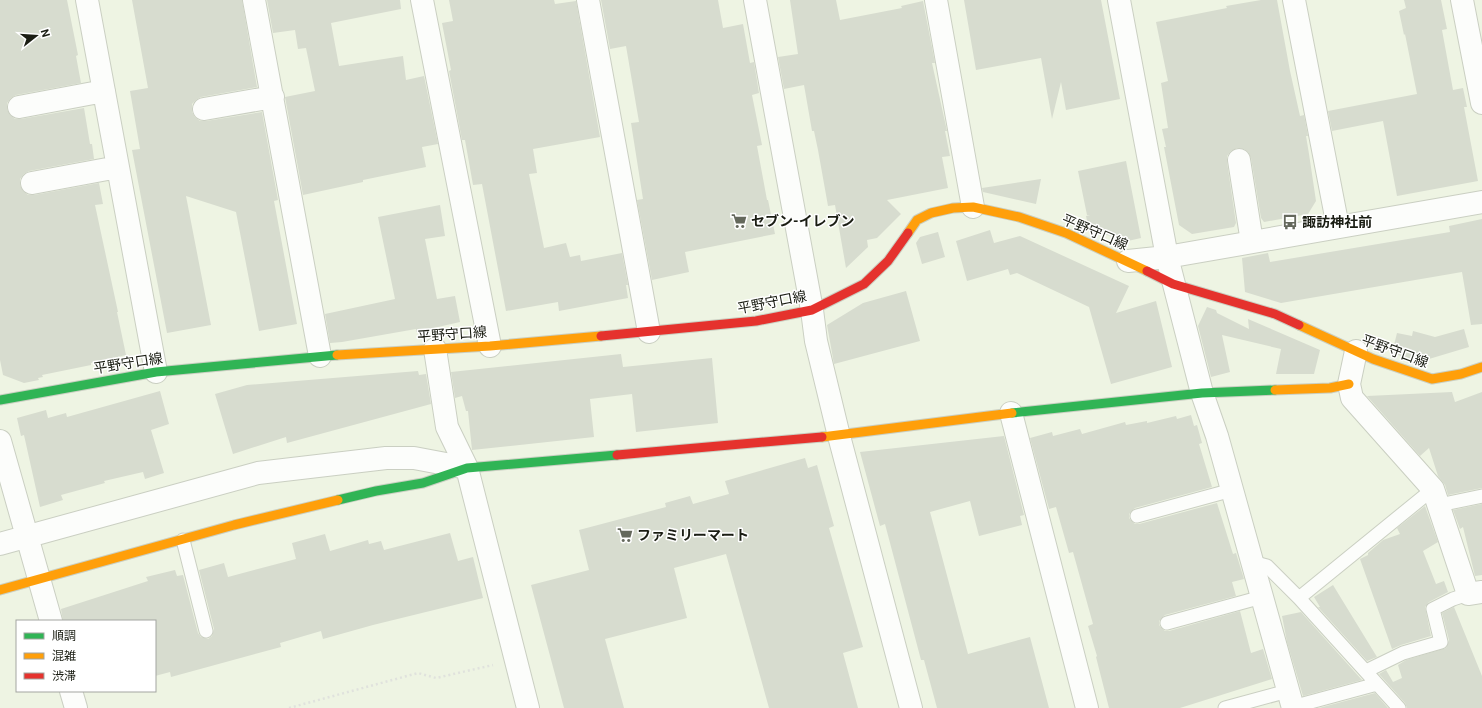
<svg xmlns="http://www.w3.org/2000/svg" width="1482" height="708" font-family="Roboto,'Noto Sans JP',sans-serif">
<rect width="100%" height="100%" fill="#eef4e3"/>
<path fill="#d7dccf" d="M 0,0 L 67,0 L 78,55 L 76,56 L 81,83 L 16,95 L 11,98 L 7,103 L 7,109 L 10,115 L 15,119 L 21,119 L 84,108 L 90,144 L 92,144 L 94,159 L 29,171 L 24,174 L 20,179 L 20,185 L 23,191 L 28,195 L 34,195 L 99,183 L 103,204 L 95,205 L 118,312 L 117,312 L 126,355 L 91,363 L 91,365 L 42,375 L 43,377 L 38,378 L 39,380 L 24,383 L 3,375 L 0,360 Z
M 132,0 L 242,0 L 257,87 L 201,97 L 196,100 L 192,104 L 192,112 L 195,117 L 200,121 L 206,121 L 262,112 L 278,200 L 274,201 L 297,324 L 259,331 L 236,212 L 186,196 L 211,325 L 167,333 L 132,150 L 140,149 L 130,91 L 148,88 Z
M 267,0 L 400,0 L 401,9 L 331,23 L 339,66 L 403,56 L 406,80 L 424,76 L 438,144 L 422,147 L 426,167 L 363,180 L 363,182 L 303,195 L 285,97 L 315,91 L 306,48 L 298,49 L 295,30 L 273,33 Z
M 449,0 L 554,0 L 555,4 L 576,1 L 600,137 L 533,149 L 537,173 L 529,174 L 544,248 L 566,243 L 570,257 L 580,255 L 581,261 L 622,253 L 628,285 L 626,285 L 628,298 L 559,311 L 558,302 L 506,311 L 482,184 L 473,185 L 465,140 L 462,140 L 449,71 L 451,70 L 442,23 L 453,21 Z
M 601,0 L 718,0 L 723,28 L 743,24 L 750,63 L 754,62 L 759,93 L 752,95 L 762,145 L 757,146 L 767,200 L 768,200 L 775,234 L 685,252 L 689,272 L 652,280 L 637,200 L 643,199 L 631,123 L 639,122 L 626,46 L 610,49 Z
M 790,0 L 836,0 L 840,20 L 902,8 L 901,6 L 923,1 L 935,63 L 932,63 L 947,131 L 945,131 L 950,156 L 942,157 L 948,188 L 887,200 L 901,214 L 877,238 L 867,240 L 868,247 L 846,268 L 835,205 L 828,206 L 818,150 L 814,131 L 812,131 L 804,85 L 784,89 L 778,57 L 798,54 Z
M 964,0 L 1101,0 L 1120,99 L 1066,110 L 1061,82 L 1052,119 L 1041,58 L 976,70 Z
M 1261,0 L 1277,0 L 1290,71 L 1300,116 L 1304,115 L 1308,136 L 1306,136 L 1309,154 L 1316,201 L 1308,214 L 1264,222 L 1261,218 L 1251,158 L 1248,152 L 1244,149 L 1237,148 L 1231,151 L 1227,156 L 1227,162 L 1236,223 L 1234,227 L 1192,234 L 1179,225 L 1164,147 L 1166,147 L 1162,129 L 1168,128 L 1161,83 L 1168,81 L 1156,22 L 1227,8 L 1226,6 Z
M 1404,0 L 1441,0 L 1447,29 L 1442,30 L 1453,90 L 1463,88 L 1467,107 L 1464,107 L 1478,181 L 1397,196 L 1383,121 L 1332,131 L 1328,111 L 1417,94 L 1405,34 L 1404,35 L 1399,11 L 1406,8 Z
M 1126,161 L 1141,238 L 1119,243 L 1118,237 L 1095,233 L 1089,230 L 1086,216 L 1090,215 L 1087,215 L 1078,171 Z
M 1041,179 L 1036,204 L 983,192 L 982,188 Z
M 440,205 L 445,236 L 425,239 L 437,299 L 455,296 L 460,322 L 416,332 L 416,329 L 342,342 L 330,343 L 325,314 L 395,299 L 378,217 Z
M 1482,219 L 1482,324 L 1471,325 L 1462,272 L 1281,303 L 1245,292 L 1242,258 L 1268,253 L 1270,262 L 1450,232 L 1449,226 Z
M 990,230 L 994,243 L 1020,236 L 1129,286 L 1116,313 L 1156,301 L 1172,367 L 1111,384 L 1089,307 L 1017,273 L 1010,275 L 1008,269 L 967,281 L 956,241 Z
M 938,232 L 945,257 L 922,264 L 916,243 L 920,237 Z
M 906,291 L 920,341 L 834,364 L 827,325 L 863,303 Z
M 1207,307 L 1216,310 L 1217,313 L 1249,329 L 1248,319 L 1320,350 L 1314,374 L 1276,374 L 1281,349 L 1222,335 L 1230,372 L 1211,377 L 1198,326 Z
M 1464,329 L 1469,347 L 1419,362 L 1392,353 L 1397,333 L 1412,336 L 1413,331 L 1435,337 Z
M 621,354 L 623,367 L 712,358 L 718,423 L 636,432 L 632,394 L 590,399 L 594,437 L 472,450 L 468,411 L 466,411 L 462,396 L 455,398 L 451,372 Z
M 418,371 L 419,375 L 426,374 L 431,404 L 287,443 L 286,437 L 233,454 L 215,394 L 247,385 Z
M 160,391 L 169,424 L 151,430 L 164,473 L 145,479 L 143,472 L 104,481 L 105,483 L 61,495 L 63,500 L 40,507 L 24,435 L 21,436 L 17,418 L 46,410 L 48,418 L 66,413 L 67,417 Z
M 1452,392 L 1455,402 L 1482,392 L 1482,488 L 1448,495 L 1445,485 L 1438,476 L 1429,448 L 1420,456 L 1367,396 Z
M 1191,415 L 1194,426 L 1197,425 L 1202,443 L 1199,444 L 1212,487 L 1135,508 L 1129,514 L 1129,518 L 1135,524 L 1139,524 L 1217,503 L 1233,554 L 1236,553 L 1244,579 L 1232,582 L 1236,596 L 1165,615 L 1159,621 L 1159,625 L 1165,631 L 1169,631 L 1240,611 L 1251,653 L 1263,649 L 1272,679 L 1180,708 L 1109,708 L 1096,657 L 1097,656 L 1088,626 L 1093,624 L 1073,552 L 1069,553 L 1056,507 L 1049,509 L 1030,438 L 1052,432 L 1053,436 L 1080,429 L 1082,434 L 1125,422 L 1126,425 L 1147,421 L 1147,423 L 1176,416 L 1177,419 Z
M 1004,436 L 1024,515 L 1020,516 L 1022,525 L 979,536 L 970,501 L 930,512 L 968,654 L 1030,637 L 1049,708 L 937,708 L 924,660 L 921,660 L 885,524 L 880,526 L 860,452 Z
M 805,458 L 808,468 L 817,465 L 834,526 L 829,528 L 863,647 L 843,653 L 858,708 L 769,708 L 726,554 L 674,568 L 687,618 L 605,639 L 624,708 L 564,708 L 531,585 L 589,570 L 579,530 L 666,507 L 665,503 L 690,496 L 693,504 L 729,494 L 725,481 Z
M 1482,504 L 1482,575 L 1475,576 L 1463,527 L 1460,529 L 1453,510 Z
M 1425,506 L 1438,542 L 1423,551 L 1436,584 L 1444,581 L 1448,592 L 1429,602 L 1425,607 L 1431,636 L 1401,645 L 1392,649 L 1360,559 L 1368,555 L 1368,553 L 1383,540 L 1400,534 L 1397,528 Z
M 450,533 L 458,561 L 473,557 L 483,598 L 373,625 L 323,639 L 321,631 L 280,643 L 281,647 L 171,677 L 170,672 L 155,676 L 155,621 L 63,621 L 61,609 L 148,581 L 146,577 L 175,570 L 177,576 L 183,575 L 198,633 L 201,637 L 208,639 L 212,636 L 214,629 L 199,570 L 224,563 L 228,577 L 296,559 L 292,543 L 325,534 L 330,551 L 368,540 L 369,544 L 381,541 L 384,550 Z
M 1333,585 L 1377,657 L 1367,661 L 1318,607 L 1320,607 L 1314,597 Z
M 1454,607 L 1482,676 L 1482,708 L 1407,708 L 1405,703 L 1379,674 L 1386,670 L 1393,682 L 1402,678 L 1398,665 L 1406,660 L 1446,648 L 1449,640 L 1442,613 Z
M 1301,612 L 1362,680 L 1303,696 L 1287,642 L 1282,616 Z
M 1375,693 L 1388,708 L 1319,708 Z"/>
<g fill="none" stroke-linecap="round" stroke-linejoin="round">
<defs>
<path id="lane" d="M 1439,505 L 1482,496
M 1137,516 L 1232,490
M 183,540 L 206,631
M 1252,562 L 1267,566 L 1299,598 L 1399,708
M 1299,598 L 1433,489
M 1167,623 L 1262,597
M 1366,671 L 1403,653 L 1441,642 L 1433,609 L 1453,599 L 1468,594
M 1292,707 L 1377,684
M 1225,708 L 1288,691"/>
<path id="street" d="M 87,0 L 156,372
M 254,0 L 320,356
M 422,0 L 490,346
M 588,0 L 649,332
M 755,0 L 812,310 L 816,341 L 839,436 L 911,708
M 936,0 L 973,207
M 1119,0 L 1167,257 L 1202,393 L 1217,436 L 1293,708
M 1294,0 L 1338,227
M 1462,0 L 1482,103
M 19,107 L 104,91
M 204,109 L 273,97
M 1239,160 L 1252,242
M 32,183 L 118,167
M 1128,261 L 1167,257 L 1482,202
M 435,349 L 447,427 L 467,468 L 528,708
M 1356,351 L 1349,384 L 1352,398 L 1433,489 L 1468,594 L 1482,592
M 1011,413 L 1087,708
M 0,441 L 51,621
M 0,544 L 258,473 L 386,458 L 414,458 L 467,468
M 71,691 L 76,708"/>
<path id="fast" d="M 0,400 L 156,372 L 337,355
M 1012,413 L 1202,393 L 1275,390
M 338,500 L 376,491 L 423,483 L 467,468 L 617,455"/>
<path id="slow" d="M 908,233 L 917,220 L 931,213 L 953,208 L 973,207 L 1019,217 L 1066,233 L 1147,271
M 1299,325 L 1373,359 L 1432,379 L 1461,374 L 1482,367
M 337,355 L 490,346 L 601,336
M 1275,390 L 1330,388 L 1349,384
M 822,437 L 1012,413
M 0,590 L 234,525 L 338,500"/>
<path id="jam" d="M 1147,271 L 1173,284 L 1275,314 L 1299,325
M 601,336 L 756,321 L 812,310 L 864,284 L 888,261 L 908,233
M 617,455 L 822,437"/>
</defs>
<use href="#lane" stroke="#cacfc2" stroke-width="15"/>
<use href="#street" stroke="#cacfc2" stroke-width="24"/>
<use href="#fast" stroke="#cacfc2" stroke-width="11"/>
<use href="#slow" stroke="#cacfc2" stroke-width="11"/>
<use href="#jam" stroke="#cacfc2" stroke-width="11"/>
<path stroke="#e0e2dd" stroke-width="2.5" stroke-dasharray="2 3" stroke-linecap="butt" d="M 289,708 L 418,673 L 436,678 L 493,665"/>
<use href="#lane" stroke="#fcfdfb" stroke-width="13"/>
<use href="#street" stroke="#fcfdfb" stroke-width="22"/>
<use href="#fast" stroke="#30b455" stroke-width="9"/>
<use href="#slow" stroke="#ff9f0a" stroke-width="9"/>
<use href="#jam" stroke="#e5322d" stroke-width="9"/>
</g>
<defs>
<symbol id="supermarket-bare" viewBox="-9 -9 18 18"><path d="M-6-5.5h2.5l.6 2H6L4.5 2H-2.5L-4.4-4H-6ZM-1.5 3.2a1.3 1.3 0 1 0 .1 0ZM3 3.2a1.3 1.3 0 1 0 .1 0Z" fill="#64685c" stroke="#fff" stroke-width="2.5" paint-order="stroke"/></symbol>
<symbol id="bus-bare" viewBox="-9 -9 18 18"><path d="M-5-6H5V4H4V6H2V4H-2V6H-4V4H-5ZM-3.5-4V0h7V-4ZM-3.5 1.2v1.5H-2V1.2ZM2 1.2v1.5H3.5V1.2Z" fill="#64685c" stroke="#fff" stroke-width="2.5" paint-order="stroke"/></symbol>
</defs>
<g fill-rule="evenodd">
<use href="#supermarket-bare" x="728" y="210" width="22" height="22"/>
<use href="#bus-bare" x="1279" y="211" width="22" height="22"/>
<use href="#supermarket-bare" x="614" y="524" width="22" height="22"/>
</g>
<g text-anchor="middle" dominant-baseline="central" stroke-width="3" stroke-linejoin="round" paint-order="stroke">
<g font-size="14" font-weight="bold" fill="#1a1d13" stroke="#fff" text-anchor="start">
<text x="751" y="221">セブン-イレブン</text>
<text x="1302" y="222">諏訪神社前</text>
<text x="637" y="535">ファミリーマート</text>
</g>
<g font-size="14" fill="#1a1d13" stroke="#fff">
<text transform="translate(1095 232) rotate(23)">平野守口線</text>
<text transform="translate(772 302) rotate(-11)">平野守口線</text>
<text transform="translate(452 334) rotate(-4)">平野守口線</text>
<text transform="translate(1395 351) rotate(20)">平野守口線</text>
<text transform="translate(128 363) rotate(-9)">平野守口線</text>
</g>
</g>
<rect x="16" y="620" width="140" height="72" fill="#ffffff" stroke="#a3a5a1"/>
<rect x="24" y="633" width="20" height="6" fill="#30b455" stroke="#a3a5a1"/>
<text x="52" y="640" font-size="12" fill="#1a1d13">順調</text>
<rect x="24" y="653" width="20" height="6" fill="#ff9f0a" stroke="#a3a5a1"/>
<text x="52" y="660" font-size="12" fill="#1a1d13">混雑</text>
<rect x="24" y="673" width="20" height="6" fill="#e5322d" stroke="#a3a5a1"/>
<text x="52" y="680" font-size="12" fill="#1a1d13">渋滞</text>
<g transform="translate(36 36) rotate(73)" stroke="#ffffff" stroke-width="3" paint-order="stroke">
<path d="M0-3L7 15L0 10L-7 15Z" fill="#1a1d13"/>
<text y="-6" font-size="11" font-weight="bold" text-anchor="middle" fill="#1a1d13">N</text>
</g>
</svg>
